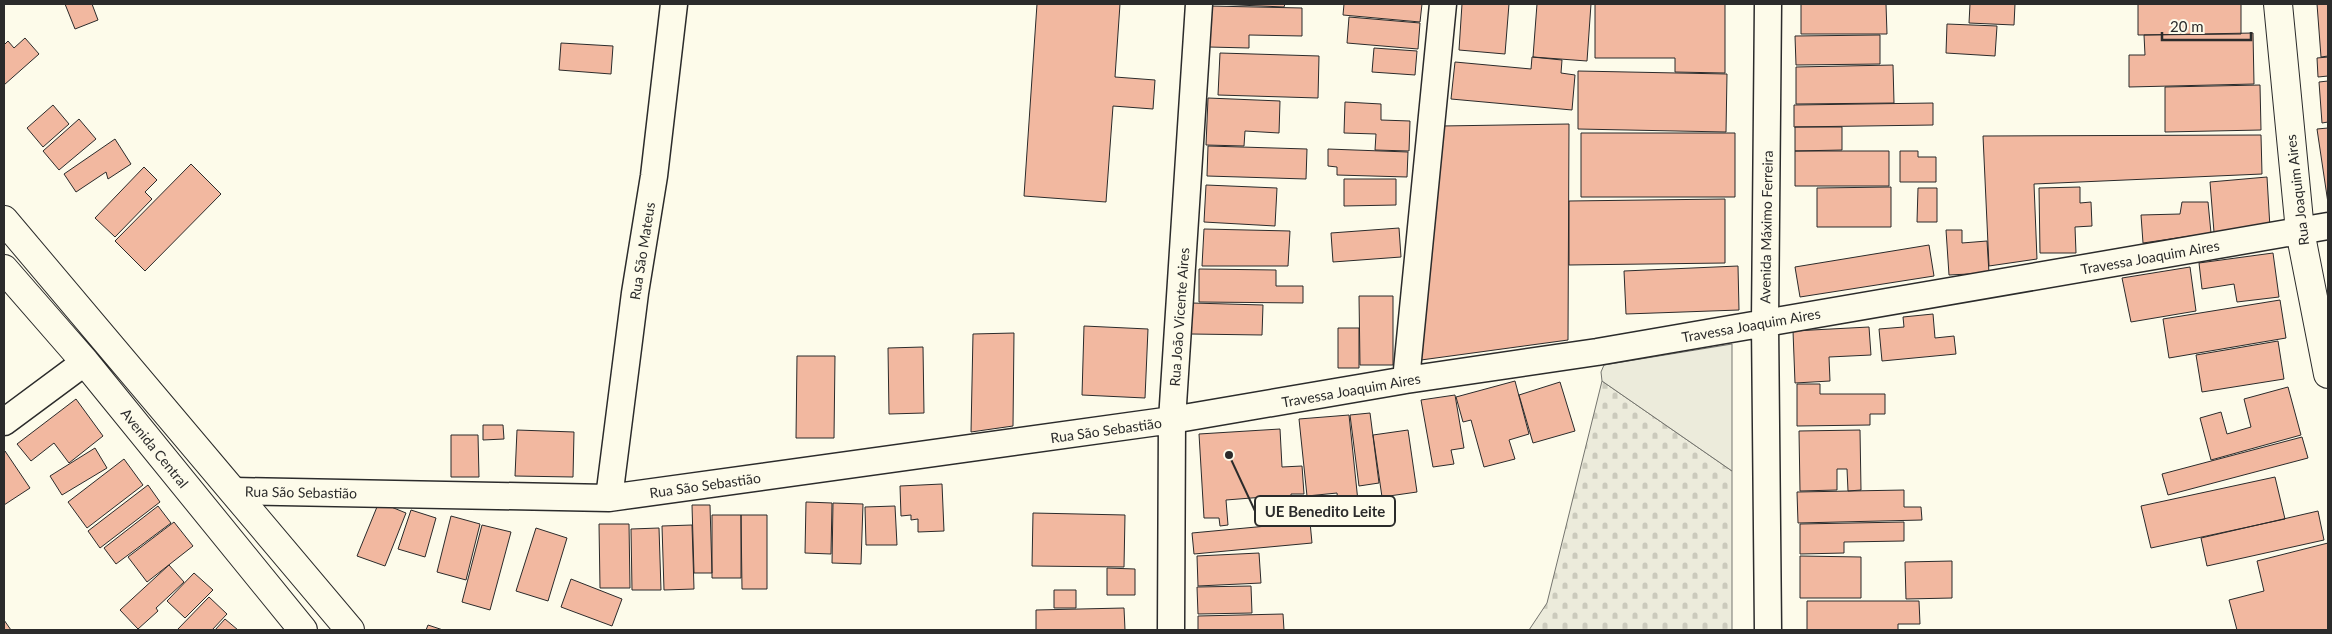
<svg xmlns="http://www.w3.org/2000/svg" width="2332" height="634" font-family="Lato,sans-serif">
<defs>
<pattern id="cemetery-stones" width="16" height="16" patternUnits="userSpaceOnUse" patternTransform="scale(1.25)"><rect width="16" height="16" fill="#ecebdb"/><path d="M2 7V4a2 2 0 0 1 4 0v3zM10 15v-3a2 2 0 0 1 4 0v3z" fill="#cbcabc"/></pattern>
</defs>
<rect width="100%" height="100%" fill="#fdfbea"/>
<path fill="url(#cemetery-stones)" stroke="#74746e" d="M 1602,381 L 1732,471 L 1732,630 L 1529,630 L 1547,603 Z"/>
<path fill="#ecebdb" stroke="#74746e" d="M 1732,344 L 1732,471 L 1602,381 L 1601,372 L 1604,365 Z"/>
<path fill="#f2b8a0" stroke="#2b2b2b" d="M 65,4 L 92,4 L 98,20 L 75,29 Z
M 1037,4 L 1120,4 L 1115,77 L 1155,80 L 1153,109 L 1113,106 L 1106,202 L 1024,196 Z
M 1215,4 L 1285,4 L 1284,7 Z
M 1344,4 L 1422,4 L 1420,22 L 1343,15 Z
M 1462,4 L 1509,4 L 1505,54 L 1459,50 Z
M 1537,4 L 1591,4 L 1587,61 L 1533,57 Z
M 1595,4 L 1725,4 L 1725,73 L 1675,72 L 1675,58 L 1595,58 Z
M 1801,4 L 1886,4 L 1887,34 L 1801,34 Z
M 1970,4 L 2015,4 L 2014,25 L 1969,23 Z
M 2138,4 L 2241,4 L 2241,34 L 2138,35 Z
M 2317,4 L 2328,4 L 2328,56 L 2321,57 Z
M 1210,6 L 1302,8 L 1302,36 L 1249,35 L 1249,48 L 1209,47 Z
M 1349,17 L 1420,23 L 1418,49 L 1347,43 Z
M 1947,24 L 1997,26 L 1995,56 L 1946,53 Z
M 2253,33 L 2254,84 L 2129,87 L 2129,55 L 2145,55 L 2144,35 Z
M 1880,35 L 1880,64 L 1796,65 L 1795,36 Z
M 25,38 L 39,54 L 4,85 L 4,45 L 8,41 L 14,48 Z
M 561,43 L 613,46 L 611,74 L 559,70 Z
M 1374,48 L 1417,51 L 1415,75 L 1372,72 Z
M 1220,53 L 1319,56 L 1318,98 L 1218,95 Z
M 1532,57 L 1562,60 L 1561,73 L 1575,75 L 1572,110 L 1451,99 L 1455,62 L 1531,69 Z
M 2328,57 L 2328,76 L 2318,77 L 2317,58 Z
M 1893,65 L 1894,103 L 1796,104 L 1796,67 Z
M 1578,71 L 1727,74 L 1726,132 L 1578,129 Z
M 2328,81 L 2328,122 L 2322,123 L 2319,82 Z
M 2260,85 L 2261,130 L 2165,132 L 2165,87 Z
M 1208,98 L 1280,101 L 1279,133 L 1245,131 L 1244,146 L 1206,145 Z
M 1345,102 L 1381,104 L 1381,120 L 1410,121 L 1409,151 L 1375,150 L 1376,134 L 1344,133 Z
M 1933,103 L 1933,125 L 1794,127 L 1794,105 Z
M 53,105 L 69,124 L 43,147 L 27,128 Z
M 79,119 L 96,139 L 59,170 L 43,151 Z
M 1569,124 L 1568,340 L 1421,360 L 1441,126 Z
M 1795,127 L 1842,127 L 1842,150 L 1795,151 Z
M 2328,128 L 2328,203 L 2317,129 Z
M 1581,133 L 1735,133 L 1735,197 L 1581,197 Z
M 2261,135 L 2262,174 L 2034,184 L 2037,259 L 1989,266 L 1983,136 Z
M 115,139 L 131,164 L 108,179 L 106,172 L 76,192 L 64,174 Z
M 1208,146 L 1307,149 L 1306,179 L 1207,176 Z
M 1328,149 L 1408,152 L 1407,177 L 1337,175 L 1337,167 L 1328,166 Z
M 1795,151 L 1889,151 L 1889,186 L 1795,186 Z
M 1900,151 L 1918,151 L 1918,157 L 1936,157 L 1936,182 L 1900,182 Z
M 191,164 L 221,194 L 145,271 L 115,241 Z
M 144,167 L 157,180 L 145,192 L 152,199 L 115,237 L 95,218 Z
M 2267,177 L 2270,228 L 2214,232 L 2210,182 Z
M 1344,179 L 1396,179 L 1396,205 L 1344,206 Z
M 1206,185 L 1277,188 L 1275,226 L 1204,222 Z
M 1891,187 L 1891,227 L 1817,227 L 1817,188 Z
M 2080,187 L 2080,203 L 2091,202 L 2092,226 L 2075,227 L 2076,253 L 2040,253 L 2039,188 Z
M 1918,188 L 1937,188 L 1937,222 L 1917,222 Z
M 1725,199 L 1725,263 L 1569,265 L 1569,201 Z
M 2182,202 L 2208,202 L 2211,233 L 2143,243 L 2141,215 L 2180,214 Z
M 1399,228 L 1401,257 L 1333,262 L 1331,233 Z
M 1204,229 L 1290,231 L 1288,266 L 1202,266 Z
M 1946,230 L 1962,230 L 1962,243 L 1987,241 L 1989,273 L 1949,275 Z
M 1929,245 L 1934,276 L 1800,297 L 1795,267 Z
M 2273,253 L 2279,297 L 2237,302 L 2234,284 L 2202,289 L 2199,263 Z
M 1738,266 L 1739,310 L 1626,314 L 1624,271 Z
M 2190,267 L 2196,311 L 2131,322 L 2122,278 Z
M 1199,269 L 1276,270 L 1276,286 L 1303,286 L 1303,303 L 1199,302 Z
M 1359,296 L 1393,296 L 1393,365 L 1360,365 Z
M 2280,300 L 2286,338 L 2169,358 L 2163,319 Z
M 1192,303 L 1263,305 L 1262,335 L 1191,334 Z
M 1933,314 L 1935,338 L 1954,336 L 1956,354 L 1882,361 L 1879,329 L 1904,327 L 1903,317 Z
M 1084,326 L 1148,329 L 1145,398 L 1082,395 Z
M 1869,327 L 1871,355 L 1829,357 L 1830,381 L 1795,383 L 1793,331 Z
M 1338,328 L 1359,328 L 1359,368 L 1338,368 Z
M 1014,333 L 1013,426 L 971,432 L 973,334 Z
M 2278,341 L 2284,379 L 2202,392 L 2196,355 Z
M 923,347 L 924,413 L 889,414 L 888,348 Z
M 797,356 L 835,356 L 834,438 L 796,438 Z
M 1515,381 L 1529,434 L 1509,440 L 1515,459 L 1484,467 L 1471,420 L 1463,422 L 1456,397 Z
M 1560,382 L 1575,431 L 1533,443 L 1519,395 Z
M 1797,384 L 1820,384 L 1820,394 L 1885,394 L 1885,414 L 1870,414 L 1870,425 L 1797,426 Z
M 2288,387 L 2301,435 L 2211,460 L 2200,418 L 2221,412 L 2227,434 L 2251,427 L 2244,399 Z
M 1455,395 L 1464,448 L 1451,450 L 1454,464 L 1433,467 L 1421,400 Z
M 76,399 L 103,436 L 69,463 L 54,443 L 31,461 L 17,444 Z
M 1370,413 L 1379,483 L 1359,486 L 1350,415 Z
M 1349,415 L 1359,511 L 1339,513 L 1337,493 L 1307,496 L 1299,419 Z
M 483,425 L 503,425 L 504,439 L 483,440 Z
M 1280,429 L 1282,467 L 1302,466 L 1304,494 L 1291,494 L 1291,497 L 1308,496 L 1309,521 L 1266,524 L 1264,497 L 1226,500 L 1228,525 L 1220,526 L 1219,518 L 1204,518 L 1199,434 Z
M 517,430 L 574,432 L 573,477 L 515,476 Z
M 1408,430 L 1417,492 L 1382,497 L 1373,435 Z
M 1860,430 L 1861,490 L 1848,491 L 1847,469 L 1837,469 L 1837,490 L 1800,491 L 1799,431 Z
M 451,435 L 478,435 L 479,477 L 451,477 Z
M 2302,437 L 2308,458 L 2168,495 L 2162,474 Z
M 95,448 L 107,468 L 62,495 L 50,476 Z
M 5,451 L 30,488 L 4,505 L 4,452 Z
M 124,459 L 143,485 L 87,528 L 68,502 Z
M 2275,477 L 2285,519 L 2151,548 L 2141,506 Z
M 942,484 L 944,531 L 918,532 L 918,519 L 911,520 L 911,515 L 901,516 L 900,486 Z
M 148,485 L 160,502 L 100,548 L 88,531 Z
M 1904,490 L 1904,507 L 1921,507 L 1922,520 L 1798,523 L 1797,492 Z
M 379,502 L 406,513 L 385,566 L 357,556 Z
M 806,502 L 832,503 L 831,554 L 805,553 Z
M 833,503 L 863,504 L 861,564 L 832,563 Z
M 692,505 L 710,505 L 712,573 L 694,573 Z
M 158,506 L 171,523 L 116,564 L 104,548 Z
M 895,506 L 897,545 L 866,545 L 865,507 Z
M 411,510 L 436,518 L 425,557 L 398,549 Z
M 2318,511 L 2324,540 L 2207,566 L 2201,538 Z
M 1033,513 L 1125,515 L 1124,567 L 1032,566 Z
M 712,515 L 741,515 L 741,578 L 712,578 Z
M 741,515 L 767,515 L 767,589 L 742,589 Z
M 451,516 L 480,524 L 466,580 L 437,572 Z
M 174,522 L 193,546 L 147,582 L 128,557 Z
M 1310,522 L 1312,543 L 1194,554 L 1192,533 Z
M 1904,522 L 1904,541 L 1844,542 L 1844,553 L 1800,554 L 1800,524 Z
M 599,524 L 629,524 L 630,588 L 600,588 Z
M 482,525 L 511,532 L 490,610 L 462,602 Z
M 692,525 L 694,589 L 664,590 L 662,526 Z
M 536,528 L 567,538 L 548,601 L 516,591 Z
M 659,528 L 661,590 L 632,590 L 631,529 Z
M 2328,543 L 2328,630 L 2237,630 L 2229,600 L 2264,591 L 2257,561 Z
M 1259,553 L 1261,583 L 1198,586 L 1197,556 Z
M 1800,556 L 1861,557 L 1861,598 L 1800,598 Z
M 1952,561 L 1952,598 L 1906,599 L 1905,562 Z
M 169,565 L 184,582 L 156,608 L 158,611 L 138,629 L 120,610 Z
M 1107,568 L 1135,569 L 1135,595 L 1107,595 Z
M 194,573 L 213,590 L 185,618 L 167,601 Z
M 571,579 L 622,599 L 612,626 L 561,607 Z
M 1251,586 L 1252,613 L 1198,614 L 1197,587 Z
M 1054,590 L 1076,590 L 1076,608 L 1054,608 Z
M 209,597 L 227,614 L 212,630 L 177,630 Z
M 1807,601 L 1919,601 L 1920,624 L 1898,624 L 1898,630 L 1807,630 Z
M 1124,608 L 1125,630 L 1036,630 L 1036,610 Z
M 1283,614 L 1284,630 L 1198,630 L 1198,616 Z
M 225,619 L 238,630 L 215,630 Z
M 4,620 L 11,630 L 4,630 Z
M 428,625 L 443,630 L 426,630 Z"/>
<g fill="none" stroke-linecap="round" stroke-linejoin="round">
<defs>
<path id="street" d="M 1768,4 L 1765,323 L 1768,630
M 1406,380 L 1443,4
M 4,422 L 85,362
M 234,491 L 609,498 L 1172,420 L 1406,380 L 1597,352 L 2328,226
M 609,498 L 635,293 L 654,176 L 674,4
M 1171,630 L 1172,420 L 1199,4"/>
<path id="secondary" d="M 2278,4 L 2300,231 L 2328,374"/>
<path id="primary" d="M 4,220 L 350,630
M 4,269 L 85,362 L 303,630"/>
</defs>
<use href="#street" stroke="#2b2b2b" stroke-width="29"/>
<use href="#secondary" stroke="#2b2b2b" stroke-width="30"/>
<use href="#primary" stroke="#2b2b2b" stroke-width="30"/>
<use href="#street" stroke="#fdfbea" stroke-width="26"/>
<use href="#secondary" stroke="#fdfbea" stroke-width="28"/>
<use href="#primary" stroke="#fdfbea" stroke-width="28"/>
</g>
<g text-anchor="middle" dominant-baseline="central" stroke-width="4" stroke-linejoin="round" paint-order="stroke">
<g font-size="14" fill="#2b2b2b" stroke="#fdfbea">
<text transform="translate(2297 190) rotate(-97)">Rua Joaquim Aires</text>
<text transform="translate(1766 227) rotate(-89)">Avenida Máximo Ferreira</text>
<text transform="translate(642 251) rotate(-81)">Rua São Mateus</text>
<text transform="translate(2150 257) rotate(-10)">Travessa Joaquim Aires</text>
<text transform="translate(1179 317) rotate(-86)">Rua João Vicente Aires</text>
<text transform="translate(1751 325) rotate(-10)">Travessa Joaquim Aires</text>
<text transform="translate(1351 390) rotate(-10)">Travessa Joaquim Aires</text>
<text transform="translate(1106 430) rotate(-8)">Rua São Sebastião</text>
<text transform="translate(155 448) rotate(51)">Avenida Central</text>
<text transform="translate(705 485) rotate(-8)">Rua São Sebastião</text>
<text transform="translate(301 492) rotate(1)">Rua São Sebastião</text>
</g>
</g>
<path fill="none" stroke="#2b2b2b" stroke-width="2" d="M1229 455L1255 511"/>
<circle fill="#2b2b2b" stroke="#fdfbea" stroke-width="2" cx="1229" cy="455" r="5"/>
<rect fill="#fdfbea" stroke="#2b2b2b" stroke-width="2" x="1255" y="496" width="140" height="30" rx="5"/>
<g font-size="15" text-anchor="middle" font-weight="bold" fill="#2b2b2b">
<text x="1325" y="517">UE Benedito Leite</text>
</g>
<rect width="2332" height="634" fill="none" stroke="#2b2b2b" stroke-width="10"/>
<path d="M2162 32v8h89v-8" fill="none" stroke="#2b2b2b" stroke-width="2.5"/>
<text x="2170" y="32" font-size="15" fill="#2b2b2b" stroke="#fdfbea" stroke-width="4" paint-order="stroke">20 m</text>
</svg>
